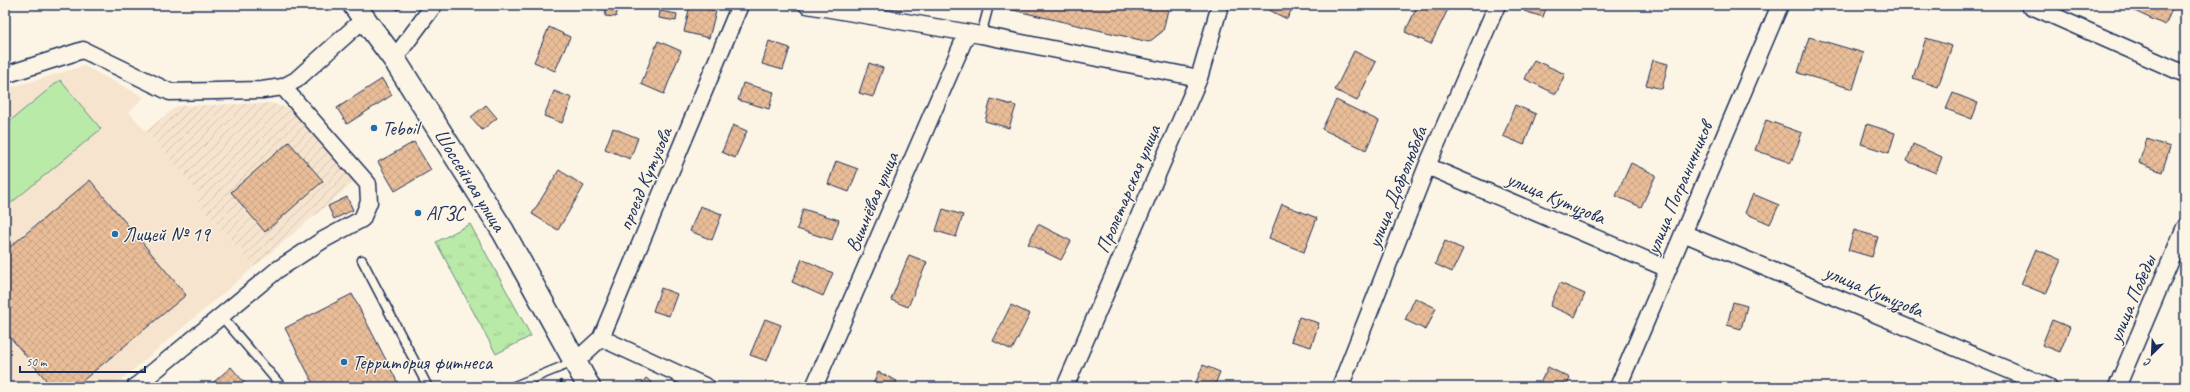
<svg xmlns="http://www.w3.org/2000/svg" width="2190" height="392" font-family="Caveat,sans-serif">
<defs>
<pattern id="industrial-furrows" width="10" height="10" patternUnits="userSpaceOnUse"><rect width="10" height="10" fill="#f6e4ce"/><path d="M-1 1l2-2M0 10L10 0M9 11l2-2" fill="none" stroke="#d2c4b3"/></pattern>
<pattern id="grass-tufts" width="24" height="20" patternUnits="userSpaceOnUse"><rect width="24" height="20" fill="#baeaa8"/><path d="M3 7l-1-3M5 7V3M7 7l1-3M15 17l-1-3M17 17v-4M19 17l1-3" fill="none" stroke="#9fc993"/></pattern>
<pattern id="building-cross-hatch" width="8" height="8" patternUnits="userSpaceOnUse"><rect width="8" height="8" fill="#e9bd98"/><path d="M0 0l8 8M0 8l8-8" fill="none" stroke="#c7a385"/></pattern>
</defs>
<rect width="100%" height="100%" fill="#fcf5e5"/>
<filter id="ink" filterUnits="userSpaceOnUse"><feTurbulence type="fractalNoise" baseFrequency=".025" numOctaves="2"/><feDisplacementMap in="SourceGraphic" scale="8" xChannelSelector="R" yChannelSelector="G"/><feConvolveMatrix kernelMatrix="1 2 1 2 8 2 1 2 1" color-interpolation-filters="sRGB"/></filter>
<g filter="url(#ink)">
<path fill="#f6e4ce" d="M 84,66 L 144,97 L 129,112 L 203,196 L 197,201 L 254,267 L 113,387 L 5,387 L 5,89 Z"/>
<path fill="url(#industrial-furrows)" d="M 271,103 L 293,110 L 354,182 L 254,267 L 197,201 L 202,196 L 146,131 L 177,106 Z"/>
<path fill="url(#grass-tufts)" stroke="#6a8c83" d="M 470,224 L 531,336 L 496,354 L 436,242 Z"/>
<path fill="#baeaa8" stroke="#6a8c83" d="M 60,80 L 101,129 L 5,208 L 5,125 Z"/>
<path fill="url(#building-cross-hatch)" stroke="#1b2f5e" d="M 394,5 L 407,5 L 397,10 Z
M 607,5 L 618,5 L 616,17 L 605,16 Z
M 690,5 L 716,11 L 709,38 L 684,32 Z
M 878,5 L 902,5 L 901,10 Z
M 1000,5 L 1169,5 L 1163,31 L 1149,42 L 1000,7 Z
M 1259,5 L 1294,5 L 1287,19 Z
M 1418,5 L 1450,5 L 1431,44 L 1405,32 Z
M 1526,5 L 1547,5 L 1543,17 L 1524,11 Z
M 2132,5 L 2174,5 L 2165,25 L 2130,9 Z
M 660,11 L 677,14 L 676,21 L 659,18 Z
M 549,27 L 570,37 L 555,71 L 534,62 Z
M 1809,37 L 1864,53 L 1853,89 L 1798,73 Z
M 1926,38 L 1952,46 L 1938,87 L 1913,78 Z
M 658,41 L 681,51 L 664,94 L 641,84 Z
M 769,41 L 790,48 L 783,70 L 762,64 Z
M 1354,51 L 1376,62 L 1357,101 L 1335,90 Z
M 1534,60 L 1565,74 L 1556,94 L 1525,79 Z
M 1653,60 L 1668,64 L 1662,89 L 1646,85 Z
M 869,63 L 883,68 L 873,97 L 859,93 Z
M 382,79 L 392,95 L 347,124 L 337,108 Z
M 743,83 L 774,92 L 769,109 L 738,100 Z
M 554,91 L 572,98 L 562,123 L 544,116 Z
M 1953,93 L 1978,103 L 1972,119 L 1946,109 Z
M 991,99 L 1016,106 L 1009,128 L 985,121 Z
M 1336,100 L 1379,121 L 1366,150 L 1322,129 Z
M 486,105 L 497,118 L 482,130 L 471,117 Z
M 1515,105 L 1536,114 L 1524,145 L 1503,136 Z
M 1766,120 L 1802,133 L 1791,163 L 1755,150 Z
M 1867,124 L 1895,133 L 1889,153 L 1861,144 Z
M 733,125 L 747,131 L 735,158 L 722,152 Z
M 613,128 L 638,138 L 630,159 L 605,149 Z
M 2147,139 L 2170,147 L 2162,172 L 2139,163 Z
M 289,142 L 323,181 L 265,232 L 231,192 Z
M 414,142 L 431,170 L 395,191 L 378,162 Z
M 1913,144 L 1942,157 L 1936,173 L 1907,161 Z
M 836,161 L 858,169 L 849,192 L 828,184 Z
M 1631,163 L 1656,175 L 1641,207 L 1616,196 Z
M 559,170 L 584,186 L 558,230 L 532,214 Z
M 90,180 L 186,295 L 75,387 L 52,387 L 5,331 L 5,251 Z
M 1753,194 L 1779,205 L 1770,224 L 1745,213 Z
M 347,197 L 353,210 L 334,219 L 328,206 Z
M 1282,204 L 1317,218 L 1304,252 L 1269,238 Z
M 700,206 L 722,214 L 712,240 L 690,231 Z
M 803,209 L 839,220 L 832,240 L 797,229 Z
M 943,209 L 963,215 L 956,237 L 936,231 Z
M 1038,224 L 1071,241 L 1061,260 L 1028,244 Z
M 1854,230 L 1878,237 L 1872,257 L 1848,250 Z
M 1445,241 L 1463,249 L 1452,272 L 1435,264 Z
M 2036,249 L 2061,260 L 2046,294 L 2021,284 Z
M 909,255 L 927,262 L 908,307 L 891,300 Z
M 802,259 L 833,273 L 823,296 L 792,282 Z
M 1560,283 L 1585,294 L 1575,317 L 1550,306 Z
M 661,288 L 677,294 L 669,316 L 653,311 Z
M 352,294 L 400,387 L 315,387 L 285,328 Z
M 1415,298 L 1436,308 L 1426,330 L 1405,320 Z
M 1733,302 L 1747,306 L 1741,329 L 1727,325 Z
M 1011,305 L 1030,314 L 1012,350 L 993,341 Z
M 1299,317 L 1319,323 L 1311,347 L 1291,341 Z
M 765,319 L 781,325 L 767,361 L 750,355 Z
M 2052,320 L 2070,327 L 2060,352 L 2042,345 Z
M 1203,365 L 1220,372 L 1214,387 L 1195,385 Z
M 231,367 L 248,387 L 208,387 Z
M 1548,367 L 1570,378 L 1566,387 L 1538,387 Z
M 878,372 L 897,381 L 894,387 L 872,387 Z
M 646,378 L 657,387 L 639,387 Z"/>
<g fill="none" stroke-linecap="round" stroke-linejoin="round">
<defs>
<path id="lane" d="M 981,35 L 989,5
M 362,260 L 428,387
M 221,316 L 282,387
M 512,387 L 573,362"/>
<path id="street" d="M 807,5 L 981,35 L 1199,78
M 2029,5 L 2185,74
M 394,59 L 434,5
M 5,75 L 83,50 L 170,92 L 262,90 L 283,87 L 296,80 L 365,18
M 1427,166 L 1668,269
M 1683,233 L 2049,387
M 601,338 L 707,387
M 576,361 L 601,338 L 740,5
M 135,387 L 277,270 L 323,240 L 362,219 L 369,202 L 368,184 L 283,87
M 814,387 L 967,33
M 1065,387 L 1199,78 L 1220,5
M 1340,387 L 1427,166 L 1497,5
M 1618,387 L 1780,5
M 2117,387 L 2185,227"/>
<path id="secondary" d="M 354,5 L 394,59 L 503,231 L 589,387"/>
</defs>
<use href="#lane" stroke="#1b2f5e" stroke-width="11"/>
<use href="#street" stroke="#1b2f5e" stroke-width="19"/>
<use href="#secondary" stroke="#1b2f5e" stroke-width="25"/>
<path stroke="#1b2f5e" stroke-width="2.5" stroke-dasharray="4 3" stroke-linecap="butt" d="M 560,380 L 564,387"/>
<use href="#lane" stroke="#fcf5e5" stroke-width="8"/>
<use href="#street" stroke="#fcf5e5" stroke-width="16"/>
<use href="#secondary" stroke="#fcf5e5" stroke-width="22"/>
</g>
</g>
<g fill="#1f6fb2" stroke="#fcf5e5" stroke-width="1.5">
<circle cx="374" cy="128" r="4"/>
<circle cx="418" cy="213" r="4"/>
<circle cx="115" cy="234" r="4"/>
<circle cx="344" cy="362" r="4"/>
</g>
<g text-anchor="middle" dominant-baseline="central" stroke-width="3" stroke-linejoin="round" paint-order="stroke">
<g font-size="20" fill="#1b2f5e" stroke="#fcf5e5" text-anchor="start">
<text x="382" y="128">Teboil</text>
<text x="426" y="213">АГЗС</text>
<text x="123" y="234">Лицей № 19</text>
<text x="352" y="362">Территория фитнеса</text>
</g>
<g font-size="20" fill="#1b2f5e" stroke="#fcf5e5">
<text transform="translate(645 179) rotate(-67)">проезд Кутузова</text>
<text transform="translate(470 180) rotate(58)">Шоссейная улица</text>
<text transform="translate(1397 187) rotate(-68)">улица Добролюбова</text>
<text transform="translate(1679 188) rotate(-67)">улица Пограничников</text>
<text transform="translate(1128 189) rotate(-67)">Пролетарская улица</text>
<text transform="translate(1556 198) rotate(23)">улица Кутузова</text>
<text transform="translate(872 202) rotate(-67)">Вишнёвая улица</text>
<text transform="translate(1874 291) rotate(23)">улица Кутузова</text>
<text transform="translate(2132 299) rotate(-67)">улица Победы</text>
</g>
</g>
<rect width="2190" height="392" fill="none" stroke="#fcf5e5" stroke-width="20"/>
<rect x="10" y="10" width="2170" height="372" fill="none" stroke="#1b2f5e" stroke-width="1.5" filter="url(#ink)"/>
<g transform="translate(2152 354) rotate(204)" stroke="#fcf5e5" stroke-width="3" paint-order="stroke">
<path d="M0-3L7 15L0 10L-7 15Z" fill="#1b2f5e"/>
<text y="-6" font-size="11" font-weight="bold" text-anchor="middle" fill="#1b2f5e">С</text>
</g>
<path d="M20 366v6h125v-6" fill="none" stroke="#1b2f5e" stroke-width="2"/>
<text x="26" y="366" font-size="12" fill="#1b2f5e" stroke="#fcf5e5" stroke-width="3" paint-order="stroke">50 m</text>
</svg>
